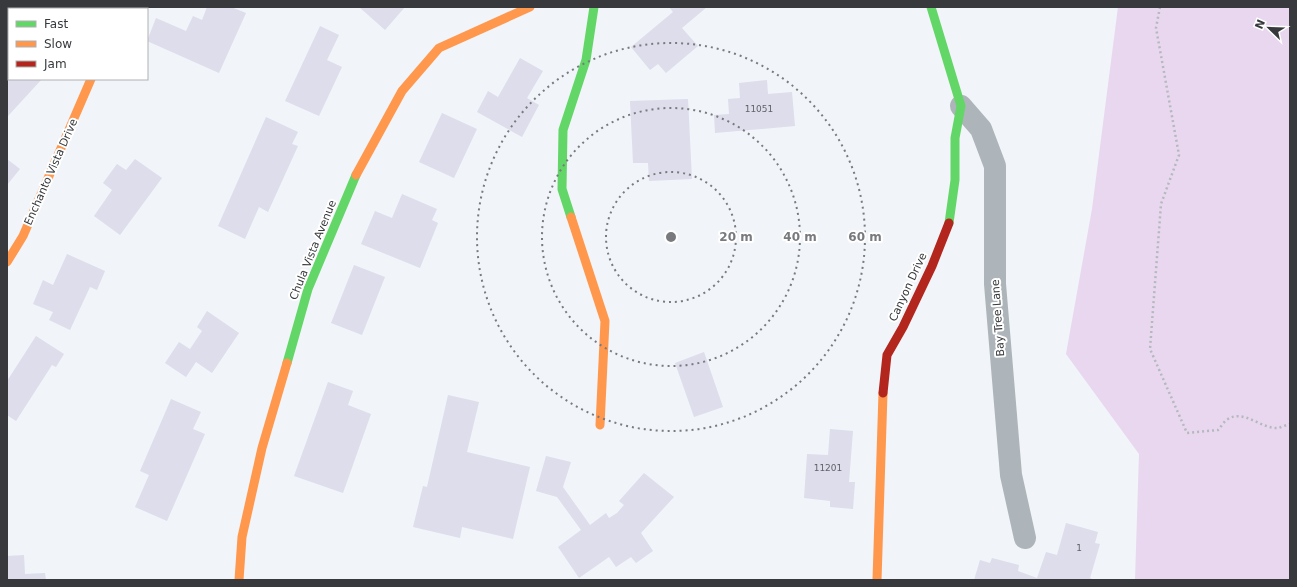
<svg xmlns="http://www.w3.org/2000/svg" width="1297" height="587" font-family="'DejaVu Sans',sans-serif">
<rect width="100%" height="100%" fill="#f1f4f8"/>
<path fill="#e8d7ef" d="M 1118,7 L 1290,7 L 1290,580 L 1135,580 L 1139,454 L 1066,354 L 1092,209 Z"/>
<path fill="#ddddeb" d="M 207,7 L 231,7 L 246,13 L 219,73 L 147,41 L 156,18 L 186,31 L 193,16 L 202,20 Z
M 359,7 L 405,7 L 385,30 Z
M 669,7 L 707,7 L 682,28 L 698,46 L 666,73 L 658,64 L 650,70 L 631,47 L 673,12 Z
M 320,26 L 339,35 L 327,60 L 342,67 L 319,116 L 285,101 Z
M 520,58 L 543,71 L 527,98 L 539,105 L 522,137 L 477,112 L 488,91 L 498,97 Z
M 9,68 L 9,79 L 42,79 L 8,116 L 7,70 Z
M 767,80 L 768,94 L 792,92 L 795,126 L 715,133 L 714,115 L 729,114 L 728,99 L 740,98 L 739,83 Z
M 688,99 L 692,179 L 649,181 L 648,163 L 633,163 L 630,101 Z
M 442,113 L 477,129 L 454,178 L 419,162 Z
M 266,117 L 298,132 L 292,144 L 298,146 L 268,212 L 259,207 L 245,239 L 218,226 Z
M 7,159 L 20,169 L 7,185 Z
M 135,159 L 162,178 L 120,235 L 94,216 L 112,190 L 103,183 L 117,164 L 126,170 Z
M 402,194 L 437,209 L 432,220 L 438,223 L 420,268 L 361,244 L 375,211 L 392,218 Z
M 67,254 L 105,271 L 97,290 L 90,287 L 70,330 L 49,320 L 53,312 L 33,304 L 43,280 L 53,285 Z
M 354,265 L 385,277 L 362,335 L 331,323 Z
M 207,311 L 239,333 L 212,373 L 196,362 L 186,377 L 165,363 L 179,342 L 190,349 L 202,331 L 197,327 Z
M 36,336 L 64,354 L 56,367 L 52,365 L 16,421 L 7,415 L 7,381 Z
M 704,352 L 723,407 L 694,417 L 675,363 Z
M 328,382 L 353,391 L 348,405 L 371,414 L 343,493 L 294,476 Z
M 448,395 L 479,402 L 467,452 L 530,467 L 513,539 L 462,527 L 460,538 L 413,527 L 423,486 L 427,487 Z
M 171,399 L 201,412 L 193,429 L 205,434 L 167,521 L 135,507 L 149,475 L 140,471 Z
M 830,429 L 853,431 L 849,482 L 855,482 L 853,509 L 830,507 L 830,501 L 804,498 L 807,454 L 828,455 Z
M 546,456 L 571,462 L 563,487 L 590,525 L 606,513 L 609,518 L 617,513 L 624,505 L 619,501 L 644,473 L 674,497 L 641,533 L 653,551 L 636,563 L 631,557 L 616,567 L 609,557 L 579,578 L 558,547 L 581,530 L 557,497 L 536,491 Z
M 1066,523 L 1098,532 L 1095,543 L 1100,544 L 1090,578 L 1094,580 L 974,580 L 980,560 L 990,563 L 992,558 L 1019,565 L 1018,571 L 1037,578 L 1046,552 L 1057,555 Z
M 24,555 L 25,574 L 45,573 L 46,580 L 7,580 L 7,556 Z"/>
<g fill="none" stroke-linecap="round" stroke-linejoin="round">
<path stroke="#b4b9bd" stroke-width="2.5" stroke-dasharray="2 3" stroke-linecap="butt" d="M 1160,7 L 1156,28 L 1179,155 L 1161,204 L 1150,349 L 1187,433 L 1218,430 C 1221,427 1224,421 1228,419 C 1244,409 1261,429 1278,428 C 1282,427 1286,425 1290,424"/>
<path stroke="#adb5ba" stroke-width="22" d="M 129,9 L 130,7
M 961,106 L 981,129 L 995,166 L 995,284 L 1011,475 L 1025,538"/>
<path stroke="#63d668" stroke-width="9" d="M 931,7 L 961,106 L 955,138 L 955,180 L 949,223
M 571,217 L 562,189 L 563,130 L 586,60 L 594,7
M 287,363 L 308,289 L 356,175"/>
<path stroke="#ff974d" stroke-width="9" d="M 356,175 L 402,91 L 439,48 L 530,7
M 571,217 L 605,321 L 600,425
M 7,262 L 23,236 L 91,79
M 239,580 L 242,537 L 262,448 L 287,363
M 877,580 L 883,393"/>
<path stroke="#b3261e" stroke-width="9" d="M 883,393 L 887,355 L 903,327 L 932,266 L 949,223"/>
</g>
<g fill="none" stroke="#787a7e" stroke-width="2" stroke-dasharray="2 4">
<circle cx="671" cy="237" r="65"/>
<circle cx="671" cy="237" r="129"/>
<circle cx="671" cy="237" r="194"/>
</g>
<g text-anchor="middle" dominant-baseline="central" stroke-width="4" stroke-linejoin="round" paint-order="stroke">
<g font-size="9" fill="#606268">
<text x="759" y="109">11051</text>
<text x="828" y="468">11201</text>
<text x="1079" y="548">1</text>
</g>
<g font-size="11" fill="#37393c" stroke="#fff">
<text transform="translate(51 172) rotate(-66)">Enchanto Vista Drive</text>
<text transform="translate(313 250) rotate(-68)">Chula Vista Avenue</text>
<text transform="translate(908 287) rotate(-65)">Canyon Drive</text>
<text transform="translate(998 318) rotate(-94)">Bay Tree Lane</text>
</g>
</g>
<circle cx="671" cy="237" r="6" fill="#787a7e" stroke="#fff" stroke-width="2"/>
<g font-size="12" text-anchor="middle" font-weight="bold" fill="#787a7e" stroke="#fff" stroke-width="4" stroke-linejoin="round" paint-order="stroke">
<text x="736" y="241">20 m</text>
<text x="800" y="241">40 m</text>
<text x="865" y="241">60 m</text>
</g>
<rect width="1297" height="587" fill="none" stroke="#37393c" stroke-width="16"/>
<rect x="8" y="8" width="140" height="72" fill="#ffffff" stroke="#afb0b1"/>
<rect x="16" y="21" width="20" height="6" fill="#63d668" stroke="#afb0b1"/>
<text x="44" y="28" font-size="12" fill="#37393c">Fast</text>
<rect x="16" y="41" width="20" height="6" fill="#ff974d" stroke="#afb0b1"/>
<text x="44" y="48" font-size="12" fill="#37393c">Slow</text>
<rect x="16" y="61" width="20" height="6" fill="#b3261e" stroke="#afb0b1"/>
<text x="44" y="68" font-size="12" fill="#37393c">Jam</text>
<g transform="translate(1269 28) rotate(293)" stroke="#ffffff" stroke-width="3" paint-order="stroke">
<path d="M0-3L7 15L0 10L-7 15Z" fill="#37393c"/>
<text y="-6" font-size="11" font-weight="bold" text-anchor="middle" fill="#37393c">N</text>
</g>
</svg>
